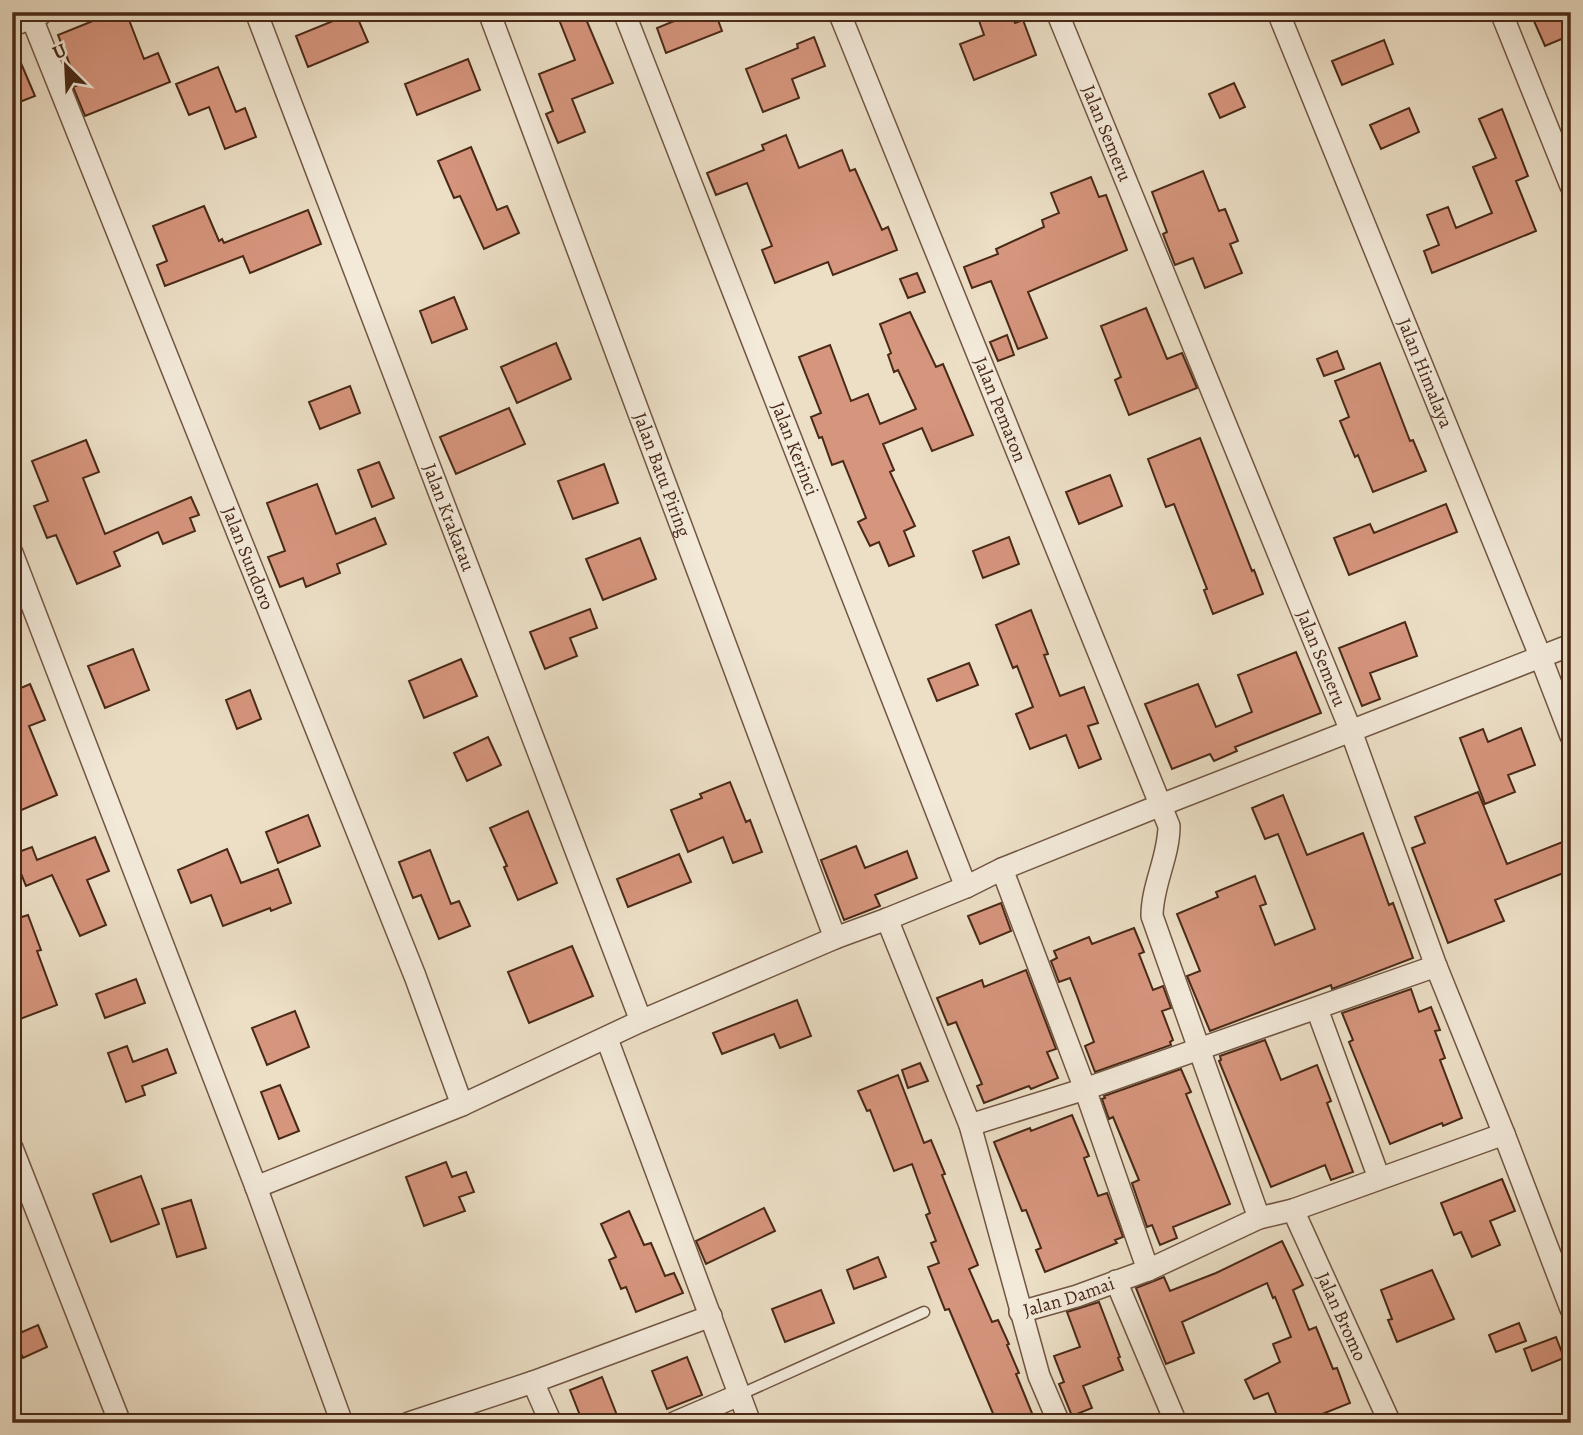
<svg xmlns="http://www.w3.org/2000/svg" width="1583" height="1435" font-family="Alegreya,serif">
<rect width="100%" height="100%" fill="#ecdfc6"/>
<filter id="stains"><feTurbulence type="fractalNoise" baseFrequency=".00286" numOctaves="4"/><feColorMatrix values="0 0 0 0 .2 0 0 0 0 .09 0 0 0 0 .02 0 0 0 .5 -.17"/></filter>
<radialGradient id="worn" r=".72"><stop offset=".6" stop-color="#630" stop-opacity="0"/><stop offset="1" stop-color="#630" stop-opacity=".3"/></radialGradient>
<path fill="#d6957d" stroke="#492917" stroke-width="2" d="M 115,12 L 126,12 L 144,59 L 158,53 L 170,82 L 85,116 L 73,87 L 78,85 L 58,35 Z
M 355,12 L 368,42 L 308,67 L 296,36 Z
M 556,12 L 583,12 L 613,83 L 572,99 L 585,132 L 558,143 L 546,114 L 553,111 L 539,74 L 575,60 Z
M 696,12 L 715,12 L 722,31 L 666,53 L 657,28 Z
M 976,12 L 1011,12 L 1015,23 L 1023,20 L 1036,55 L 974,80 L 960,44 L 984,35 Z
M 1530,12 L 1571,12 L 1571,35 L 1545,46 Z
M 814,37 L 825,66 L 792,79 L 799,98 L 763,112 L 746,69 L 798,48 L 797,44 Z
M 1384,40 L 1393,64 L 1342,85 L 1332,61 Z
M 12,42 L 35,96 L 12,105 Z
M 468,59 L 480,90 L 417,115 L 405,84 Z
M 218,67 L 236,112 L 245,108 L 256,137 L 225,149 L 209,107 L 189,115 L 176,84 Z
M 1234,83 L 1245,107 L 1220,118 L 1209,94 Z
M 1409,108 L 1419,132 L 1381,149 L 1370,125 Z
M 1502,109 L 1528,176 L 1516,181 L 1536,231 L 1432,273 L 1424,251 L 1439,245 L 1427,215 L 1448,207 L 1456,228 L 1492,213 L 1473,167 L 1496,158 L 1479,119 Z
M 786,135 L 799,168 L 842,150 L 850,171 L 855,169 L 882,230 L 888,227 L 897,250 L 833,275 L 828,262 L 775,283 L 762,250 L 772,246 L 747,183 L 716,195 L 707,173 L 764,150 L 762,145 Z
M 471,147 L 497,210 L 507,206 L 519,233 L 484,249 L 460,196 L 454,198 L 438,161 Z
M 1203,171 L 1219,211 L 1225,209 L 1238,241 L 1230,244 L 1242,273 L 1205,288 L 1193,258 L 1175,265 L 1163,234 L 1167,232 L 1152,192 Z
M 1091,177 L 1099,197 L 1106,195 L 1127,250 L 1028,292 L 1047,338 L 1018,349 L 991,281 L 972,288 L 964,267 L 998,254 L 996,249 L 1044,227 L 1042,220 L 1059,213 L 1051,193 Z
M 204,206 L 219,241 L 222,239 L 224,243 L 308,210 L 321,244 L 250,273 L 243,256 L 165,286 L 157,265 L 167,261 L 153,226 Z
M 917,273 L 925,292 L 908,298 L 900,279 Z
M 454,297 L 467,329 L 432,343 L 420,311 Z
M 1146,308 L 1167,359 L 1182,353 L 1197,388 L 1129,415 L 1115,380 L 1121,377 L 1101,326 Z
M 910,312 L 936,367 L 943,364 L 973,435 L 932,451 L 922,428 L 883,444 L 894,470 L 890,472 L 915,526 L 904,531 L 914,556 L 889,566 L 879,542 L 870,546 L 858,522 L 866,518 L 843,461 L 832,465 L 822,437 L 819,438 L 811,417 L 821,413 L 799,357 L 830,345 L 851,401 L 868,394 L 880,424 L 916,409 L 898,370 L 894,372 L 888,355 L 891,353 L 880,324 Z
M 1007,335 L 1014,355 L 998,361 L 990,342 Z
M 556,343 L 571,379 L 517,403 L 501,367 Z
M 1337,351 L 1344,369 L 1324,376 L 1317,359 Z
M 1380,363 L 1410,441 L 1413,440 L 1426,471 L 1373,492 L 1358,455 L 1355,457 L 1340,421 L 1349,417 L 1335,381 Z
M 350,386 L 360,413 L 320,429 L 309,402 Z
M 509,408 L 525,444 L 456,474 L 440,437 Z
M 1200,438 L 1252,571 L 1254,570 L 1263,594 L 1213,614 L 1204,590 L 1207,589 L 1174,504 L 1166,507 L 1148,459 Z
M 86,440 L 99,472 L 83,478 L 105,534 L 191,497 L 199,515 L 190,518 L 195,531 L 163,544 L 158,532 L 114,552 L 120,566 L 77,584 L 56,535 L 47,538 L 34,506 L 48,501 L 32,461 Z
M 379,462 L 394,498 L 372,507 L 358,470 Z
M 604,464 L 618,503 L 573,519 L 558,481 Z
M 1110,475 L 1122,506 L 1079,524 L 1066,492 Z
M 317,484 L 336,534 L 375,518 L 386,544 L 337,564 L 340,573 L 306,587 L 303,578 L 280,587 L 268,557 L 285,551 L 267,503 Z
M 1446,504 L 1457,532 L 1349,575 L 1334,538 L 1370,524 L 1374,533 Z
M 1009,537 L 1019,564 L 983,578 L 973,551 Z
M 640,538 L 656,579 L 603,600 L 586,559 Z
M 590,609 L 597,628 L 570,638 L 577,656 L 545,669 L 530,632 Z
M 1031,610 L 1048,654 L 1044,655 L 1060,696 L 1084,687 L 1098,723 L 1088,726 L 1101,759 L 1079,768 L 1066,735 L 1030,749 L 1016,714 L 1033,707 L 1017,666 L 1013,668 L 996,625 Z
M 1405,622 L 1417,656 L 1370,673 L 1380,699 L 1362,706 L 1339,648 Z
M 133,649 L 149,690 L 105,708 L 88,666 Z
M 1296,652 L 1321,713 L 1235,747 L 1237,751 L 1214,761 L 1210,754 L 1172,769 L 1145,704 L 1198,684 L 1216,727 L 1252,712 L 1238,675 Z
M 461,659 L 477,696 L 424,718 L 409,681 Z
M 969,663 L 978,685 L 937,701 L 928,679 Z
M 30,684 L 45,720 L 29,726 L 57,795 L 12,814 L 12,687 L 14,691 Z
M 250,690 L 261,719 L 237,729 L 226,700 Z
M 1521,728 L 1535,765 L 1508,775 L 1515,792 L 1485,804 L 1460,738 L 1483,729 L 1488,742 Z
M 488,737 L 501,765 L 467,781 L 454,753 Z
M 730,782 L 746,822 L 750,820 L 762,852 L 733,863 L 723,837 L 688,852 L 671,810 L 702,798 L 700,794 Z
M 1478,792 L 1507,864 L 1565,841 L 1571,857 L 1571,870 L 1495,900 L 1504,921 L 1448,943 L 1412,848 L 1425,843 L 1415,817 Z
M 1283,795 L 1307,855 L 1363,833 L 1389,905 L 1393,903 L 1413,958 L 1332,989 L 1331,985 L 1210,1031 L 1187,976 L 1200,971 L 1177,914 L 1218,897 L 1216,892 L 1255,876 L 1266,904 L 1260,906 L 1275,945 L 1315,929 L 1278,834 L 1265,839 L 1252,808 Z
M 528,811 L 557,883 L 518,900 L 504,867 L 507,866 L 490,828 Z
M 308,815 L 320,846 L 278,863 L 266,832 Z
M 95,837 L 109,871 L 87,880 L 106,925 L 80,936 L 52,875 L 26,886 L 13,854 L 32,847 L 37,860 Z
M 856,846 L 865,868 L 907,851 L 917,878 L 875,895 L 880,906 L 844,920 L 821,860 Z
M 227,849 L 241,883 L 278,869 L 291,903 L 271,911 L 270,908 L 223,926 L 211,895 L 191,903 L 178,870 Z
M 430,850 L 451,904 L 459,901 L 470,926 L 439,939 L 421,895 L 413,898 L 399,862 Z
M 679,854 L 691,882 L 628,907 L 617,879 Z
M 1001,903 L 1011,931 L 980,944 L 968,916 Z
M 28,915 L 41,950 L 37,951 L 57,1005 L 12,1022 L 12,920 Z
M 1134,928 L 1144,952 L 1139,954 L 1153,990 L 1163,986 L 1171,1008 L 1162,1011 L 1173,1040 L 1170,1042 L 1171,1045 L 1095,1072 L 1085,1046 L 1094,1042 L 1077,996 L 1070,978 L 1059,982 L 1051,961 L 1057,958 L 1054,951 L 1089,937 L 1092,944 Z
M 572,946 L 593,996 L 529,1023 L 508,972 Z
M 1026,970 L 1056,1049 L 1047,1052 L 1058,1078 L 1031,1089 L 1029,1086 L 984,1103 L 977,1086 L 982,1084 L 956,1022 L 948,1025 L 937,998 L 982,980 L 984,987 Z
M 136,979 L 145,1003 L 105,1018 L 96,994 Z
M 1411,989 L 1419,1012 L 1431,1007 L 1440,1030 L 1435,1031 L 1445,1058 L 1440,1060 L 1462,1118 L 1443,1126 L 1442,1123 L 1390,1144 L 1349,1042 L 1353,1040 L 1342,1013 Z
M 797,1000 L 811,1036 L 780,1048 L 774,1034 L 722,1054 L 713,1033 Z
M 295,1011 L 309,1047 L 267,1065 L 252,1028 Z
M 1265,1040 L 1281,1080 L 1317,1065 L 1331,1101 L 1327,1103 L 1353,1172 L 1331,1180 L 1325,1165 L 1271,1187 L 1219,1061 L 1221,1060 L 1220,1056 Z
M 127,1046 L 133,1062 L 167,1049 L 176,1073 L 142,1086 L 145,1095 L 126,1102 L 108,1053 Z
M 920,1063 L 928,1081 L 908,1088 L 902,1070 Z
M 1181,1069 L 1191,1092 L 1186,1094 L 1230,1204 L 1173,1227 L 1177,1238 L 1160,1245 L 1152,1225 L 1147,1227 L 1132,1183 L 1139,1180 L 1113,1117 L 1109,1119 L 1102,1099 L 1105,1098 L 1104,1096 Z
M 898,1075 L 924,1143 L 931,1140 L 945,1174 L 942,1175 L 978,1265 L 969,1269 L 992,1322 L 998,1320 L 1009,1344 L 1007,1345 L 1019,1373 L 1016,1374 L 1036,1423 L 997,1423 L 949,1309 L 945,1310 L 928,1267 L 939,1263 L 931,1243 L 936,1241 L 926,1215 L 930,1213 L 912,1164 L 894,1171 L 870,1110 L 867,1111 L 858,1091 Z
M 280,1085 L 299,1131 L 279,1139 L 261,1092 Z
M 1072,1115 L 1089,1156 L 1084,1158 L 1098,1196 L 1107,1193 L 1123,1237 L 1115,1240 L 1117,1243 L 1045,1272 L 1036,1250 L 1041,1248 L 1026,1210 L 1022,1211 L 994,1142 L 1030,1128 L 1031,1131 Z
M 446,1162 L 452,1177 L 466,1172 L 474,1192 L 459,1197 L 465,1211 L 424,1226 L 406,1177 Z
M 141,1176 L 159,1224 L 111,1242 L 93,1194 Z
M 1502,1179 L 1515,1211 L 1490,1221 L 1500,1245 L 1472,1257 L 1461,1232 L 1454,1235 L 1441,1203 Z
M 191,1200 L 206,1248 L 177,1257 L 162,1209 Z
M 764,1208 L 775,1231 L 706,1264 L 696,1241 Z
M 629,1211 L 644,1245 L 651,1243 L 665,1276 L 674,1273 L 683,1293 L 636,1312 L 626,1287 L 621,1289 L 609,1260 L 616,1257 L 601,1224 Z
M 1282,1241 L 1303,1285 L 1293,1290 L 1309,1330 L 1316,1327 L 1333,1369 L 1337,1368 L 1350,1403 L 1312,1418 L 1314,1423 L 1280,1423 L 1268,1393 L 1254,1399 L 1245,1380 L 1280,1362 L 1273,1344 L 1291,1337 L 1275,1297 L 1273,1298 L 1267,1283 L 1182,1322 L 1194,1353 L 1166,1364 L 1136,1288 L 1164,1277 L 1170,1291 L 1216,1273 Z
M 878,1257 L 886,1277 L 854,1289 L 847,1270 Z
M 1432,1270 L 1454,1319 L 1397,1342 L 1388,1320 L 1392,1319 L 1381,1290 Z
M 821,1290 L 834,1323 L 785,1342 L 772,1309 Z
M 1099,1302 L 1120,1357 L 1118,1358 L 1123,1370 L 1083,1386 L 1092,1408 L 1072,1416 L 1059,1384 L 1064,1382 L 1054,1356 L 1080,1347 L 1067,1312 Z
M 1519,1323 L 1526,1341 L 1496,1352 L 1489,1335 Z
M 38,1325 L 47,1347 L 23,1358 L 13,1336 Z
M 1556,1337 L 1564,1358 L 1532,1371 L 1524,1349 Z
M 687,1357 L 702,1395 L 667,1409 L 652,1371 Z
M 602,1377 L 620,1423 L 583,1423 L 570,1390 Z"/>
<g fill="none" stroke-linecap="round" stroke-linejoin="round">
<defs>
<path id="service" d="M 739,1395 L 924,1312"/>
<g id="minor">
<path id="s1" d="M 256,12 L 641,1021"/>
<path id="s2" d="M 489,12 L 835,938"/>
<path id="s3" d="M 624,12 L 966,887"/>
<path id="s4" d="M 839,12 L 1169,826 C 1169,857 1152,885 1152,916 L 1259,1218"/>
<path id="s5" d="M 1057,12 L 1351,731 L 1436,966 L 1504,1134 L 1571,1309"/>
<path id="s6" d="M 1278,12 L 1541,658 L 1571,736"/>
<path d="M 1501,12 L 1571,186"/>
<path id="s7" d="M 31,16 L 415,976 L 462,1105"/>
<path d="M 12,553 L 256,1187 L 342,1423"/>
<path d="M 1002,869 L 1085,1089 L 1148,1270"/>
<path d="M 887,919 L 970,1125 L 1039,1376 L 1059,1423"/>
<path d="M 1317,1009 L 1379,1178"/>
<path d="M 607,1039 L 750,1423"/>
<path d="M 970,1125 L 1085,1089 L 1436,966"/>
<path d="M 12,1148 L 120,1423"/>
<path d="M 256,1187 L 462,1105 L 641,1021 L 835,938 L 887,919 L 966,887 L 1002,869 L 1161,805 L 1571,645"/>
<path id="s8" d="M 1293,1210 L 1390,1423"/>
<path d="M 1116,1281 L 1176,1423"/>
<path id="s9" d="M 1020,1312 L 1077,1296 L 1148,1270 L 1259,1218 L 1293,1210 L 1504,1134"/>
<path d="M 533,1382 L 551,1423"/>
<path d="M 409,1423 L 533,1382 L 711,1316"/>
<path d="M 674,1423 L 739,1395"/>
</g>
<path id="tertiary" d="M 12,23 L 39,12"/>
</defs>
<use href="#service" stroke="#725643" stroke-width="13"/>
<use href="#minor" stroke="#725643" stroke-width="24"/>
<use href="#tertiary" stroke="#725643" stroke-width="29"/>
<use href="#service" stroke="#f3eada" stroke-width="10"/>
<use href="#minor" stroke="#f3eada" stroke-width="21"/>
<use href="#tertiary" stroke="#f3eada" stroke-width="26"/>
</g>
<g text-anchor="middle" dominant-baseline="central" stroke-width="7" stroke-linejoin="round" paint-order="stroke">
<g font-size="19" fill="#492917" stroke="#f3eada">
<text stroke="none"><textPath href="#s5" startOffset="131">Jalan Semeru</textPath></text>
<text stroke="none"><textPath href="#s6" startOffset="390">Jalan Himalaya</textPath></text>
<text stroke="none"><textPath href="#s4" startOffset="429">Jalan Pematon</textPath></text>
<text stroke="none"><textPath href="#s3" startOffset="469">Jalan Kerinci</textPath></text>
<text stroke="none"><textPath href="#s2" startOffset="494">Jalan Batu Piring</textPath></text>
<text stroke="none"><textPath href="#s1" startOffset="541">Jalan Krakatau</textPath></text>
<text stroke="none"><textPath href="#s7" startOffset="584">Jalan Sundoro</textPath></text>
<text stroke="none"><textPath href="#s5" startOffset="698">Jalan Semeru</textPath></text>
<text stroke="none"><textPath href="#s9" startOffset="51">Jalan Damai</textPath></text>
<text stroke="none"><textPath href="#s8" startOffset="117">Jalan Bromo</textPath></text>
</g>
</g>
<rect width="1583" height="1435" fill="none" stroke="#ecdfc6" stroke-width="42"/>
<rect x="14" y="14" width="1555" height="1407" fill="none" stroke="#492917" stroke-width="3.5"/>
<rect x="21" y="21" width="1541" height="1393" fill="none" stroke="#492917" stroke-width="2"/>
<g transform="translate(66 66) rotate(336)" stroke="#f3eada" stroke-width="5" paint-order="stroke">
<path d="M0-5L12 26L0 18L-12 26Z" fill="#492917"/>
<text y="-10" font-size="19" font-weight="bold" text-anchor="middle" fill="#492917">U</text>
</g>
<rect width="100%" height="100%" filter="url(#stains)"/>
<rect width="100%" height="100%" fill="url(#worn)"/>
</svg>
